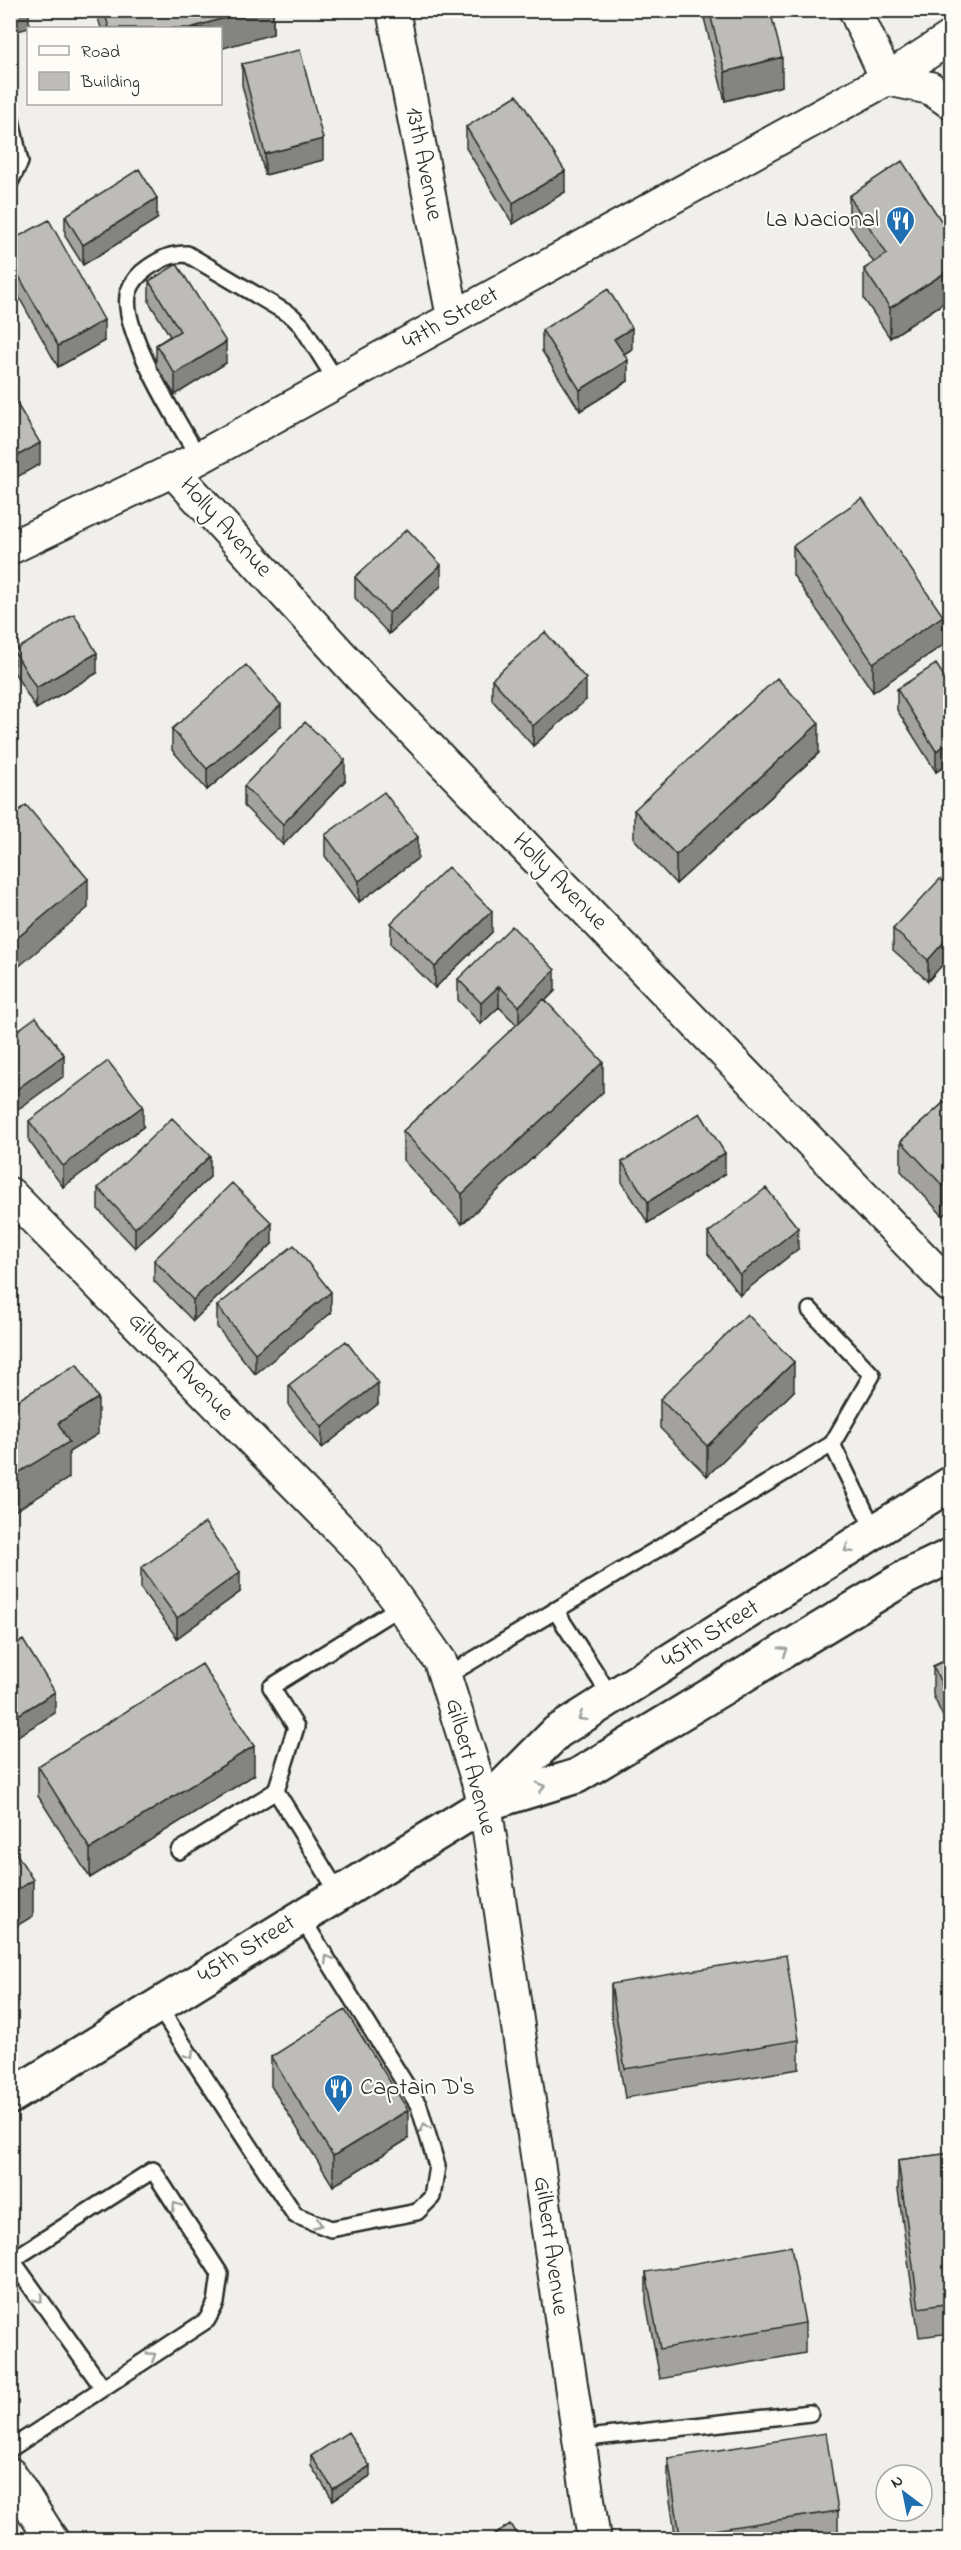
<svg xmlns="http://www.w3.org/2000/svg" width="961" height="2550" font-family="'Indie Flower',sans-serif">
<rect width="100%" height="100%" fill="#f0efeb"/>
<filter id="ink" filterUnits="userSpaceOnUse"><feTurbulence type="fractalNoise" baseFrequency=".0167" numOctaves="2"/><feDisplacementMap in="SourceGraphic" scale="12" xChannelSelector="R" yChannelSelector="G"/><feConvolveMatrix kernelMatrix="1 2 1 2 8 2 1 2 1" color-interpolation-filters="sRGB"/></filter>
<g filter="url(#ink)">
<g fill="none" stroke-linecap="round" stroke-linejoin="round">
<defs>
<path id="lane" d="M 10,115 L 20,162 L 10,182
M 199,458 C 180,425 117,326 129,291 C 133,280 140,273 149,267 C 163,258 171,254 187,254 L 292,316 L 302,326 L 337,382
M 810,1310 L 872,1375 L 832,1444
M 555,1610 L 612,1698
M 445,1677 L 832,1444 L 875,1532
M 179,1851 L 276,1791
M 339,1894 L 276,1791 L 296,1727 L 271,1687 L 401,1606
M 158,2006 L 295,2215 L 331,2229 L 417,2212 L 432,2197 L 437,2166 L 419,2106 L 301,1917
M 579,2439 L 810,2413
M 10,2449 L 207,2320 L 216,2303 L 220,2274 L 153,2170 L 12,2260 L 103,2388"/>
<path id="street" d="M 393,10 L 453,317
M 855,10 L 887,79
M 887,79 L 930,88 L 950,102
M 173,471 L 361,677 L 950,1286
M 10,548 L 199,458 L 887,79 L 950,38
M 10,1194 L 367,1557 L 440,1661 L 485,1804 L 594,2540
M 10,2474 L 52,2540"/>
<path id="primary" d="M 489,1803 L 577,1776 L 906,1577 L 950,1556
M 10,2097 L 485,1804 L 557,1732 L 950,1484"/>
</defs>
<use href="#lane" stroke="#2b2b2b" stroke-width="20"/>
<use href="#street" stroke="#2b2b2b" stroke-width="36"/>
<use href="#primary" stroke="#2b2b2b" stroke-width="38"/>
<use href="#lane" stroke="#fdfcf7" stroke-width="15"/>
<use href="#street" stroke="#fdfcf7" stroke-width="32"/>
<use href="#primary" stroke="#fdfcf7" stroke-width="33"/>
</g>
<path fill="#a3a29e" stroke="#2b2b2b" stroke-width="1.5" d="M 98,10 L 273,10 L 273,34 L 220,28 L 101,28 L 98,18 Z
M 702,10 L 770,10 L 782,86 L 725,101 Z
M 242,64 L 323,160 L 265,175 L 242,85 Z
M 466,127 L 565,192 L 513,224 L 466,148 Z
M 849,196 L 951,236 L 951,298 L 890,338 L 864,299 L 864,269 L 874,263 L 849,225 Z
M 65,216 L 157,219 L 83,265 L 65,236 Z
M 10,241 L 104,341 L 58,367 L 10,281 Z
M 149,281 L 226,363 L 175,395 L 156,366 L 156,345 L 170,336 L 149,302 Z
M 542,330 L 632,349 L 624,354 L 628,381 L 580,411 L 542,351 Z
M 793,546 L 943,645 L 873,692 L 793,575 Z
M 355,577 L 441,586 L 389,634 L 355,598 Z
M 14,651 L 97,673 L 36,709 L 14,672 Z
M 492,679 L 586,700 L 533,746 L 492,700 Z
M 951,687 L 951,762 L 936,772 L 897,710 L 897,689 Z
M 281,726 L 207,790 L 172,750 L 172,729 Z
M 819,753 L 676,884 L 634,839 L 634,810 Z
M 345,781 L 283,845 L 244,806 L 244,786 Z
M 325,835 L 418,858 L 359,902 L 325,856 Z
M 951,888 L 951,955 L 928,981 L 893,950 L 893,929 Z
M 391,923 L 492,932 L 435,988 L 391,944 Z
M 458,979 L 555,991 L 545,1001 L 603,1092 L 462,1224 L 403,1160 L 403,1131 L 517,1025 L 499,1007 L 481,1024 L 458,1000 Z
M 951,1096 L 951,1209 L 943,1216 L 901,1171 L 901,1141 Z
M 29,1121 L 143,1127 L 63,1187 L 29,1141 Z
M 622,1162 L 725,1174 L 648,1223 L 622,1182 Z
M 210,1177 L 135,1248 L 98,1209 L 98,1188 Z
M 708,1233 L 798,1249 L 740,1295 L 708,1254 Z
M 272,1244 L 193,1321 L 154,1281 L 154,1260 Z
M 217,1306 L 331,1313 L 255,1374 L 217,1327 Z
M 289,1385 L 378,1404 L 322,1448 L 289,1406 Z
M 794,1391 L 707,1476 L 660,1428 L 660,1399 Z
M 141,1568 L 240,1592 L 177,1638 L 141,1589 Z
M 951,1658 L 951,1734 L 933,1695 L 933,1666 Z
M 38,1766 L 254,1775 L 90,1878 L 38,1796 Z
M 611,1984 L 799,2040 L 799,2069 L 625,2098 L 611,2013 Z
M 271,2057 L 408,2139 L 333,2186 L 271,2086 Z
M 951,2153 L 951,2333 L 919,2337 L 898,2190 L 898,2160 Z
M 646,2272 L 805,2323 L 805,2353 L 660,2379 L 646,2302 Z
M 311,2456 L 370,2476 L 333,2500 L 311,2466 Z
M 668,2458 L 838,2511 L 838,2540 L 676,2540 L 668,2487 Z"/>
<path fill="#848481" stroke="#2b2b2b" stroke-width="1.5" d="M 10,10 L 29,10 L 29,28 L 10,33 Z
M 252,10 L 273,10 L 273,34 L 220,49 L 220,28 L 190,28 Z
M 782,57 L 782,86 L 725,101 L 725,72 Z
M 323,139 L 323,160 L 265,175 L 265,154 Z
M 565,171 L 565,192 L 513,224 L 513,203 Z
M 157,198 L 157,219 L 83,265 L 83,245 Z
M 951,269 L 951,298 L 890,338 L 890,308 Z
M 104,320 L 104,341 L 58,367 L 58,346 Z
M 632,328 L 632,349 L 614,360 L 614,339 Z
M 226,342 L 226,363 L 175,395 L 175,374 Z
M 628,360 L 628,381 L 580,411 L 580,390 Z
M 40,443 L 40,464 L 10,481 L 10,460 Z
M 441,565 L 441,586 L 389,634 L 389,613 Z
M 943,616 L 943,645 L 873,692 L 873,663 Z
M 97,653 L 97,673 L 36,709 L 36,688 Z
M 586,679 L 586,700 L 533,746 L 533,726 Z
M 281,705 L 281,726 L 207,790 L 207,769 Z
M 819,723 L 819,753 L 676,884 L 676,855 Z
M 951,742 L 951,762 L 936,772 L 936,751 Z
M 345,760 L 345,781 L 283,845 L 283,824 Z
M 418,837 L 418,858 L 359,902 L 359,881 Z
M 88,879 L 88,908 L 10,974 L 10,944 Z
M 492,911 L 492,932 L 435,988 L 435,967 Z
M 951,934 L 951,955 L 928,981 L 928,960 Z
M 555,970 L 555,991 L 519,1027 L 519,1006 Z
M 499,986 L 499,1007 L 481,1024 L 481,1003 Z
M 64,1055 L 64,1076 L 10,1115 L 10,1094 Z
M 603,1062 L 603,1092 L 462,1224 L 462,1194 Z
M 143,1106 L 143,1127 L 63,1187 L 63,1166 Z
M 725,1153 L 725,1174 L 648,1223 L 648,1202 Z
M 210,1156 L 210,1177 L 135,1248 L 135,1228 Z
M 951,1179 L 951,1209 L 943,1216 L 943,1186 Z
M 272,1223 L 272,1244 L 193,1321 L 193,1300 Z
M 798,1228 L 798,1249 L 740,1295 L 740,1275 Z
M 331,1292 L 331,1313 L 255,1374 L 255,1353 Z
M 794,1362 L 794,1391 L 707,1476 L 707,1446 Z
M 378,1383 L 378,1404 L 322,1448 L 322,1427 Z
M 98,1398 L 98,1434 L 69,1452 L 69,1478 L 10,1514 L 10,1478 L 58,1423 Z
M 240,1572 L 240,1592 L 177,1638 L 177,1618 Z
M 55,1692 L 55,1713 L 10,1741 L 10,1720 Z
M 254,1746 L 254,1775 L 90,1878 L 90,1849 Z
M 33,1880 L 33,1916 L 10,1930 L 10,1894 Z
M 408,2110 L 408,2139 L 333,2186 L 333,2156 Z
M 370,2466 L 370,2476 L 333,2500 L 333,2489 Z"/>
<path fill="#bdbcb8" stroke="#2b2b2b" stroke-width="1.5" d="M 104,10 L 252,10 L 190,28 L 109,28 Z
M 709,10 L 770,10 L 782,57 L 725,72 Z
M 300,50 L 323,139 L 265,154 L 242,64 Z
M 517,95 L 565,171 L 513,203 L 466,127 Z
M 902,161 L 951,236 L 951,269 L 890,308 L 864,269 L 887,254 L 849,196 Z
M 139,169 L 157,198 L 83,245 L 65,216 Z
M 49,220 L 104,320 L 58,346 L 10,260 L 10,241 Z
M 177,264 L 226,342 L 175,374 L 156,345 L 180,331 L 149,281 Z
M 608,289 L 632,328 L 614,339 L 628,360 L 580,390 L 542,330 Z
M 10,392 L 40,443 L 10,460 Z
M 862,498 L 943,616 L 873,663 L 793,546 Z
M 407,529 L 441,565 L 389,613 L 355,577 Z
M 74,614 L 97,653 L 36,688 L 14,651 Z
M 545,632 L 586,679 L 533,726 L 492,679 Z
M 936,664 L 951,687 L 951,742 L 936,751 L 897,689 Z
M 246,665 L 281,705 L 207,769 L 172,729 Z
M 777,678 L 819,723 L 676,855 L 634,810 Z
M 305,722 L 345,760 L 283,824 L 244,786 Z
M 384,792 L 418,837 L 359,881 L 325,835 Z
M 26,805 L 88,879 L 10,944 L 10,818 Z
M 448,867 L 492,911 L 435,967 L 391,923 Z
M 940,879 L 951,888 L 951,934 L 928,960 L 893,929 Z
M 512,926 L 555,970 L 519,1006 L 499,986 L 481,1003 L 458,979 Z
M 544,999 L 603,1062 L 462,1194 L 403,1131 Z
M 36,1017 L 64,1055 L 10,1094 L 10,1036 Z
M 108,1061 L 143,1106 L 63,1166 L 29,1121 Z
M 951,1096 L 951,1179 L 943,1186 L 901,1141 Z
M 700,1113 L 725,1153 L 648,1202 L 622,1162 Z
M 172,1118 L 210,1156 L 135,1228 L 98,1188 Z
M 232,1183 L 272,1223 L 193,1300 L 154,1260 Z
M 766,1188 L 798,1228 L 740,1275 L 708,1233 Z
M 294,1245 L 331,1292 L 255,1353 L 217,1306 Z
M 747,1314 L 794,1362 L 707,1446 L 660,1399 Z
M 346,1341 L 378,1383 L 322,1427 L 289,1385 Z
M 77,1364 L 98,1398 L 58,1423 L 69,1442 L 10,1478 L 10,1405 Z
M 205,1523 L 240,1572 L 177,1618 L 141,1568 Z
M 23,1640 L 55,1692 L 10,1720 L 10,1647 Z
M 951,1658 L 951,1704 L 933,1666 Z
M 202,1664 L 254,1746 L 90,1849 L 38,1766 Z
M 10,1843 L 33,1880 L 10,1894 Z
M 786,1955 L 799,2040 L 625,2069 L 611,1984 Z
M 345,2010 L 408,2110 L 333,2156 L 271,2057 Z
M 951,2153 L 951,2303 L 919,2308 L 898,2160 Z
M 791,2246 L 805,2323 L 660,2349 L 646,2272 Z
M 348,2432 L 370,2466 L 333,2489 L 311,2456 Z
M 826,2433 L 838,2511 L 680,2535 L 668,2458 Z
M 510,2524 L 520,2540 L 485,2540 Z"/>
<defs><path id="oneway-chevron" d="M-2-3.5L2.5 0L-2 3.5" fill="none" stroke-width="1.6" stroke-linecap="round" stroke-linejoin="round" transform="scale(1.5)"/></defs>
<g stroke="#9e9e9b">
<use href="#oneway-chevron" transform="translate(848 1549) rotate(148)"/>
<use href="#oneway-chevron" transform="translate(784 1651) rotate(-31)"/>
<use href="#oneway-chevron" transform="translate(582 1717) rotate(148)"/>
<use href="#oneway-chevron" transform="translate(541 1787) rotate(-17)"/>
<use href="#oneway-chevron" transform="translate(328 1959) rotate(-122)"/>
<use href="#oneway-chevron" transform="translate(190 2055) rotate(57)"/>
<use href="#oneway-chevron" transform="translate(425 2127) rotate(-106)"/>
<use href="#oneway-chevron" transform="translate(176 2206) rotate(-123)"/>
<use href="#oneway-chevron" transform="translate(318 2224) rotate(22)"/>
<use href="#oneway-chevron" transform="translate(39 2299) rotate(54)"/>
<use href="#oneway-chevron" transform="translate(152 2356) rotate(-33)"/>
</g>
</g>
<defs>
<symbol id="restaurant-pin" viewBox="-11 -11 22 30"><path d="M0 17L-7.5 6A9.5 9.5 0 1 1 7.5 6Z" fill="#1f6fb2" stroke="#fdfcf7"/><path d="M-5-6h1v4h1v-4h1v4h1v-4h1v5L-1.5 .5V6h-2V.5L-5-1ZM5-6V6H3V1.5H1.5Q1.5-4 5-6Z" fill="#fff"/></symbol>
</defs>
<g fill-rule="evenodd">
<use href="#restaurant-pin" x="884" y="204" width="33" height="45"/>
<use href="#restaurant-pin" x="322" y="2072" width="33" height="45"/>
</g>
<g text-anchor="middle" dominant-baseline="central" stroke-width="4.5" stroke-linejoin="round" paint-order="stroke">
<g font-size="24" fill="#2b2b2b" stroke="#fdfcf7">
<text transform="translate(423 164) rotate(79)">13th Avenue</text>
<text transform="translate(451 319) rotate(-29)">47th Street</text>
<text transform="translate(225 528) rotate(48)">Holly Avenue</text>
<text transform="translate(559 882) rotate(46)">Holly Avenue</text>
<text transform="translate(180 1367) rotate(46)">Gilbert Avenue</text>
<text transform="translate(711 1635) rotate(-32)">45th Street</text>
<text transform="translate(470 1767) rotate(75)">Gilbert Avenue</text>
<text transform="translate(247 1950) rotate(-32)">45th Street</text>
<text transform="translate(550 2246) rotate(82)">Gilbert Avenue</text>
</g>
<g font-size="24" fill="#2b2b2b" stroke="#fdfcf7" text-anchor="end">
<text x="879" y="220">La Nacional</text>
<text x="360" y="2088" text-anchor="start">Captain D's</text>
</g>
</g>
<rect width="961" height="2550" fill="none" stroke="#fdfcf7" stroke-width="36"/>
<rect x="18" y="18" width="925" height="2514" fill="none" stroke="#2b2b2b" stroke-width="2" filter="url(#ink)"/>
<rect x="27" y="27" width="195" height="78" fill="#fdfcf7" stroke="#a9a8a5" stroke-width="1.5"/>
<rect x="39" y="46" width="30" height="9" fill="#fdfcf7" stroke="#a9a8a5" stroke-width="1.5"/>
<text x="81" y="57" font-size="18" fill="#2b2b2b">Road</text>
<rect x="39" y="72" width="30" height="18" fill="#bdbcb8" stroke="#a9a8a5" stroke-width="1.5"/>
<text x="81" y="87" font-size="18" fill="#2b2b2b">Building</text>
<g transform="translate(904 2493) rotate(328)"><circle r="28" fill="#fdfcf7" stroke="#a9a8a5" stroke-width="1.5"/>
<path d="M0-4.5L10 22L0 15L-10 22Z" fill="#1f6fb2"/>
<text y="-9" font-size="16" font-weight="bold" text-anchor="middle" fill="#2b2b2b">N</text>
</g>
</svg>
